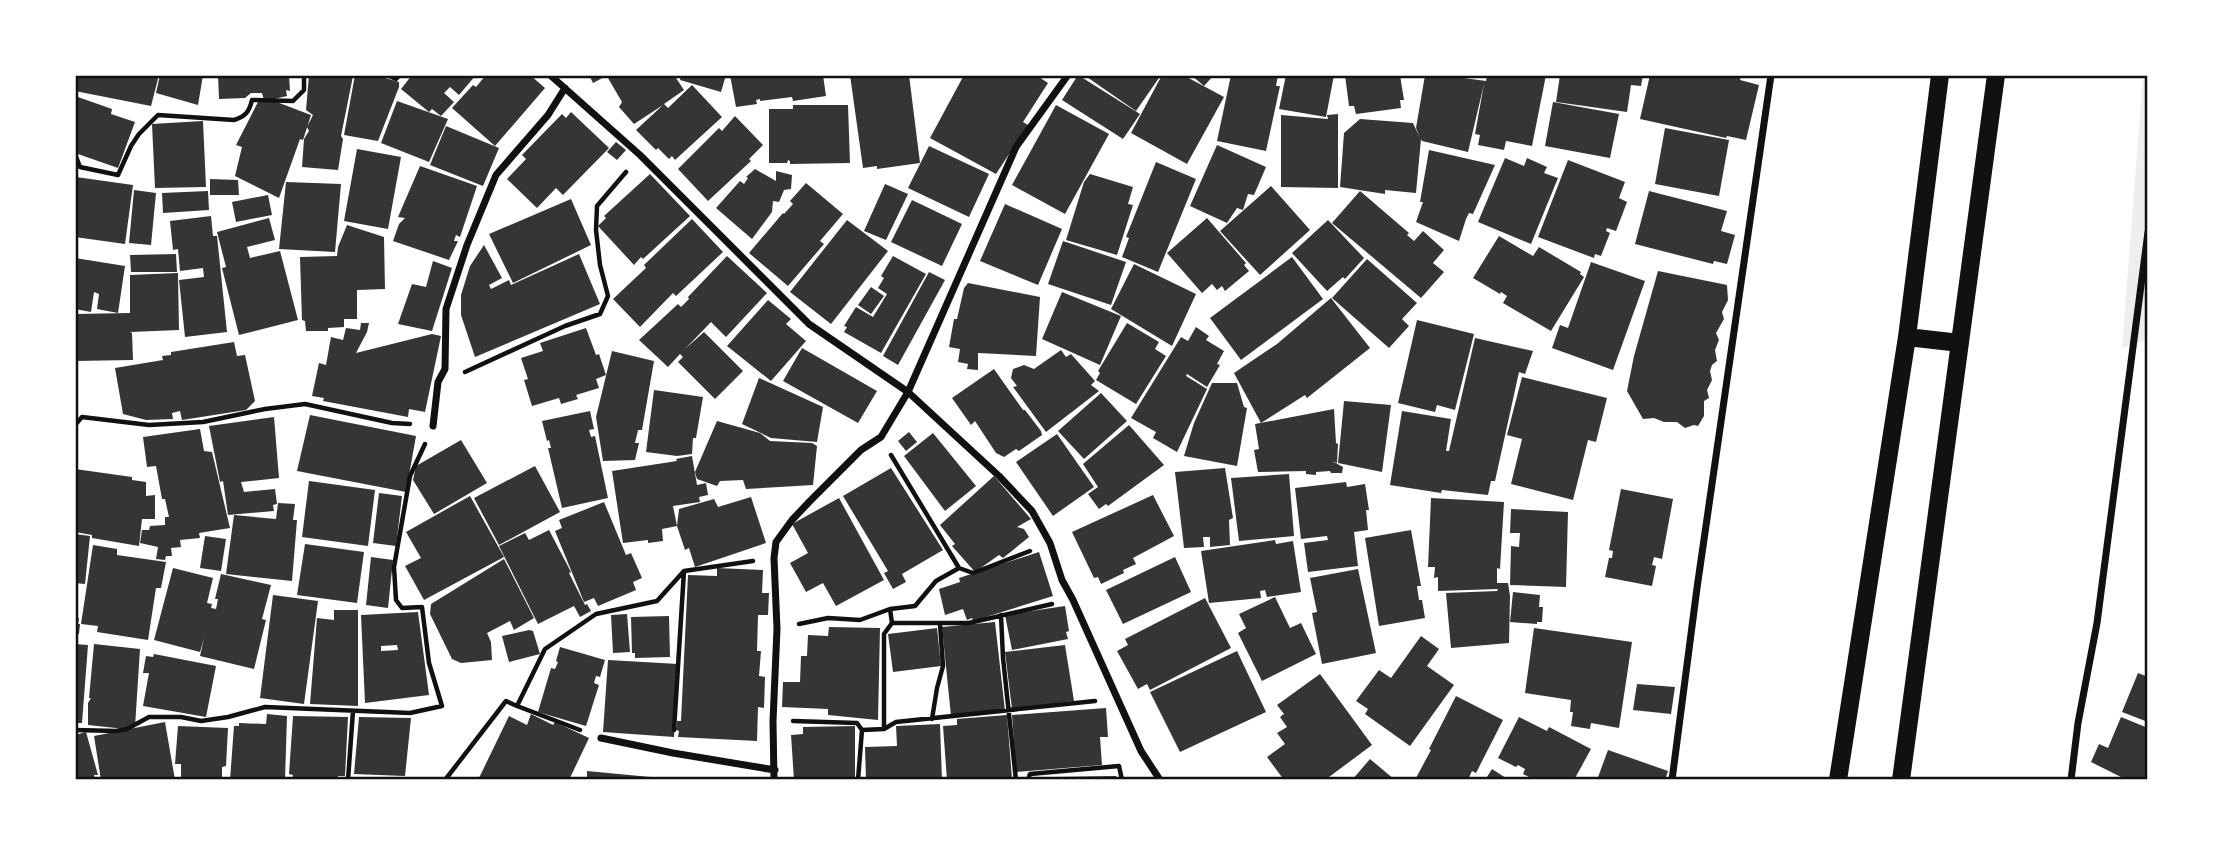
<svg xmlns="http://www.w3.org/2000/svg" width="2223" height="855" font-family="'Fira Sans Condensed',sans-serif">
<rect width="100%" height="100%" fill="#fff"/>
<path fill="#eee" d="M 2143,75 L 2148,75 L 2148,340 L 2122,348 Z"/>
<path fill="#353535" fill-rule="evenodd" d="M 79,75 L 159,75 L 151,106 L 75,91 Z
M 160,75 L 203,75 L 198,105 L 156,93 Z
M 218,75 L 289,75 L 290,91 L 286,90 L 287,96 L 274,99 L 264,100 L 262,93 L 251,93 L 245,98 L 219,99 Z
M 309,75 L 353,76 L 341,136 L 343,139 L 338,170 L 302,167 L 304,139 L 309,131 L 307,127 L 313,115 L 306,110 Z
M 355,75 L 375,75 L 399,82 L 399,87 L 378,141 L 344,135 Z
M 412,75 L 476,75 L 459,95 L 450,87 L 444,93 L 454,102 L 441,116 L 432,109 L 429,112 L 401,89 Z
M 486,75 L 530,75 L 545,88 L 495,146 L 452,108 L 473,85 L 476,87 Z
M 589,75 L 608,75 L 593,83 Z
M 612,75 L 674,75 L 684,90 L 664,104 L 668,108 L 692,85 L 722,117 L 675,160 L 672,156 L 669,159 L 658,148 L 656,150 L 636,130 L 663,105 L 634,124 L 619,107 L 622,102 L 608,78 Z
M 681,75 L 726,75 L 721,92 L 680,80 Z
M 730,75 L 823,75 L 826,96 L 793,101 L 792,97 L 760,101 L 760,99 L 756,100 L 757,104 L 736,107 Z
M 850,75 L 909,75 L 920,163 L 877,169 L 877,166 L 863,168 Z
M 964,75 L 1036,75 L 1048,83 L 1023,122 L 1028,125 L 996,174 L 930,138 Z
M 1078,75 L 1140,114 L 1123,139 L 1062,100 Z
M 1084,75 L 1161,75 L 1136,111 Z
M 1162,75 L 1183,75 L 1224,97 L 1187,164 L 1131,133 Z
M 1191,75 L 1214,75 L 1204,86 Z
M 1231,75 L 1278,75 L 1276,86 L 1280,86 L 1266,151 L 1217,141 Z
M 1286,75 L 1334,75 L 1326,117 L 1279,109 Z
M 1345,75 L 1400,75 L 1404,100 L 1400,100 L 1401,108 L 1356,114 L 1354,106 L 1349,106 Z
M 1425,75 L 1442,75 L 1486,81 L 1487,75 L 1546,75 L 1532,146 L 1506,141 L 1504,150 L 1478,145 L 1480,135 L 1475,134 L 1484,84 L 1468,152 L 1422,141 L 1421,139 L 1416,193 L 1385,190 L 1385,194 L 1340,187 L 1344,133 L 1360,119 L 1413,123 L 1420,138 L 1416,128 Z
M 1560,75 L 1643,75 L 1641,86 L 1631,85 L 1627,112 L 1556,102 Z
M 1650,75 L 1738,75 L 1741,76 L 1740,80 L 1759,85 L 1746,140 L 1727,136 L 1726,138 L 1640,119 Z
M 75,96 L 112,109 L 111,114 L 135,122 L 118,168 L 75,153 Z
M 274,101 L 311,115 L 303,140 L 300,139 L 279,198 L 235,176 L 242,147 L 236,145 L 258,102 Z
M 397,101 L 448,119 L 429,162 L 381,143 Z
M 1553,102 L 1619,114 L 1610,158 L 1545,146 Z
M 793,105 L 848,105 L 850,163 L 790,164 L 790,161 L 788,160 L 787,163 L 769,163 L 769,109 L 793,109 Z
M 1056,105 L 1109,134 L 1065,214 L 1012,185 Z
M 571,112 L 609,148 L 563,195 L 556,188 L 537,208 L 507,179 L 526,159 L 522,155 L 562,114 L 566,118 Z
M 1338,114 L 1338,188 L 1281,187 L 1281,115 L 1328,119 L 1327,115 Z
M 735,116 L 763,145 L 749,159 L 751,161 L 708,201 L 678,169 L 719,128 L 722,131 Z
M 203,121 L 206,187 L 155,188 L 152,124 Z
M 446,126 L 499,148 L 483,186 L 430,165 Z
M 1665,128 L 1729,140 L 1719,196 L 1655,184 Z
M 616,142 L 626,150 L 617,160 L 607,152 Z
M 1217,145 L 1266,167 L 1254,195 L 1248,194 L 1243,210 L 1237,208 L 1227,223 L 1190,206 Z
M 929,146 L 989,174 L 969,217 L 908,188 Z
M 357,149 L 401,157 L 388,229 L 344,221 Z
M 1429,150 L 1495,165 L 1473,214 L 1469,213 L 1466,219 L 1459,241 L 1416,222 L 1423,202 L 1420,202 Z
M 1505,158 L 1524,166 L 1527,158 L 1547,167 L 1544,173 L 1558,178 L 1531,244 L 1478,222 Z
M 1568,160 L 1625,182 L 1619,198 L 1627,202 L 1616,231 L 1607,228 L 1606,231 L 1610,233 L 1601,256 L 1595,254 L 1594,258 L 1538,237 Z
M 1156,162 L 1196,179 L 1158,272 L 1122,257 L 1129,238 L 1126,237 Z
M 420,166 L 477,186 L 460,237 L 456,235 L 454,241 L 458,241 L 449,260 L 393,241 L 399,224 L 405,218 L 398,217 Z
M 755,169 L 776,181 L 776,171 L 792,175 L 791,189 L 784,190 L 779,202 L 773,201 L 772,212 L 752,239 L 716,208 L 740,181 L 744,184 L 748,178 L 746,177 Z
M 650,174 L 690,216 L 643,259 L 641,257 L 634,265 L 598,226 L 606,218 L 604,216 Z
M 1090,174 L 1133,187 L 1128,204 L 1133,205 L 1117,255 L 1066,240 L 1084,182 Z
M 76,177 L 133,185 L 125,244 L 75,237 Z
M 210,179 L 238,180 L 239,195 L 210,195 Z
M 286,182 L 341,184 L 335,252 L 279,249 Z
M 806,183 L 843,214 L 820,241 L 824,244 L 788,286 L 749,253 L 783,213 L 784,214 L 793,204 L 790,201 Z
M 885,184 L 908,194 L 886,240 L 864,231 Z
M 1271,186 L 1310,230 L 1260,275 L 1220,231 Z
M 134,190 L 156,193 L 151,245 L 129,243 Z
M 208,191 L 209,210 L 163,213 L 162,193 Z
M 1360,191 L 1409,233 L 1407,235 L 1414,241 L 1423,231 L 1444,250 L 1433,263 L 1444,272 L 1421,298 L 1332,223 Z
M 1649,191 L 1727,211 L 1721,231 L 1735,235 L 1727,264 L 1714,261 L 1713,264 L 1635,244 Z
M 268,195 L 272,215 L 236,222 L 232,202 Z
M 571,199 L 591,245 L 513,283 L 489,234 Z
M 912,200 L 962,224 L 942,266 L 891,242 Z
M 1005,204 L 1062,229 L 1038,285 L 980,261 Z
M 211,216 L 213,236 L 217,236 L 227,332 L 185,337 L 179,280 L 204,277 L 203,268 L 180,271 L 178,249 L 173,250 L 170,221 Z
M 269,218 L 275,240 L 247,247 L 250,258 L 280,251 L 298,320 L 239,335 L 222,268 L 226,267 L 217,232 Z
M 1207,218 L 1246,263 L 1244,265 L 1249,271 L 1225,291 L 1222,286 L 1217,290 L 1212,284 L 1202,293 L 1167,253 Z
M 692,219 L 723,252 L 676,296 L 673,293 L 640,327 L 613,299 L 646,268 L 644,265 Z
M 847,220 L 888,251 L 831,324 L 790,292 Z
M 1328,220 L 1364,258 L 1345,279 L 1343,277 L 1327,291 L 1292,253 Z
M 347,225 L 384,237 L 385,289 L 357,290 L 357,319 L 344,319 L 344,327 L 328,328 L 328,331 L 306,331 L 305,321 L 302,320 L 300,257 L 337,256 L 338,247 Z
M 1499,236 L 1533,256 L 1539,247 L 1581,272 L 1580,274 L 1584,277 L 1551,331 L 1503,303 L 1507,296 L 1501,292 L 1500,294 L 1473,278 Z
M 1063,241 L 1126,262 L 1111,305 L 1048,284 Z
M 484,245 L 502,278 L 489,285 L 491,289 L 509,280 L 511,285 L 579,254 L 600,304 L 475,357 L 461,315 L 461,295 L 470,266 Z
M 176,254 L 177,272 L 131,272 L 130,255 Z
M 727,256 L 767,293 L 726,337 L 711,322 L 685,349 L 704,332 L 743,371 L 715,399 L 678,362 L 683,357 L 680,354 L 668,367 L 639,340 L 678,304 L 681,307 L 689,299 L 688,297 Z
M 893,256 L 926,274 L 881,353 L 844,332 L 847,327 L 844,326 L 856,307 L 873,317 L 887,294 L 878,288 L 884,278 L 881,276 Z
M 1292,257 L 1323,299 L 1241,360 L 1210,318 Z
M 75,258 L 125,266 L 118,313 L 97,309 L 99,294 L 94,292 L 91,312 L 75,309 Z
M 1367,259 L 1417,303 L 1402,319 L 1409,326 L 1389,348 L 1332,298 Z
M 433,261 L 452,268 L 432,331 L 398,324 L 412,284 L 426,287 Z
M 1591,262 L 1645,281 L 1613,370 L 1552,348 L 1560,325 L 1568,328 Z
M 1134,264 L 1196,294 L 1172,346 L 1111,309 Z
M 1658,271 L 1727,285 L 1728,300 L 1722,312 L 1724,319 L 1716,333 L 1719,340 L 1715,350 L 1717,361 L 1712,365 L 1710,371 L 1712,380 L 1707,390 L 1709,398 L 1704,401 L 1704,416 L 1698,426 L 1694,425 L 1685,428 L 1677,422 L 1664,422 L 1654,418 L 1643,419 L 1627,391 L 1634,356 Z
M 929,272 L 945,280 L 898,365 L 883,356 Z
M 178,273 L 179,330 L 130,332 L 132,333 L 133,360 L 75,361 L 75,314 L 130,313 L 130,275 Z
M 968,283 L 1040,297 L 1036,356 L 978,353 L 978,370 L 967,369 L 968,364 L 958,362 L 960,349 L 949,347 L 954,319 L 957,319 L 964,288 Z
M 871,287 L 884,296 L 871,314 L 858,305 Z
M 1062,292 L 1121,316 L 1100,365 L 1042,339 Z
M 1331,298 L 1370,348 L 1307,398 L 1305,395 L 1261,423 L 1234,373 L 1277,344 Z
M 768,300 L 791,319 L 786,324 L 806,341 L 771,381 L 727,346 Z
M 1417,320 L 1474,334 L 1455,410 L 1437,405 L 1435,412 L 1398,403 Z
M 361,323 L 369,323 L 367,332 L 356,353 L 432,334 L 441,336 L 425,412 L 409,409 L 408,417 L 323,401 L 324,398 L 312,396 L 319,363 L 326,365 L 331,337 L 343,340 L 346,328 L 360,330 Z
M 1127,323 L 1159,342 L 1155,349 L 1166,356 L 1136,404 L 1096,380 L 1100,373 L 1098,371 Z
M 1196,327 L 1209,336 L 1206,340 L 1224,351 L 1217,364 L 1220,365 L 1207,387 L 1187,374 L 1186,376 L 1207,389 L 1177,452 L 1153,438 L 1156,432 L 1131,418 L 1181,337 L 1188,341 Z
M 586,328 L 596,355 L 599,354 L 606,375 L 596,379 L 599,388 L 576,395 L 578,399 L 561,404 L 559,398 L 532,406 L 524,380 L 528,379 L 521,358 L 543,351 L 540,343 Z
M 1475,338 L 1533,351 L 1525,374 L 1519,372 L 1495,481 L 1491,481 L 1488,495 L 1442,490 L 1441,493 L 1390,485 L 1402,411 L 1451,419 L 1446,451 L 1449,451 Z
M 234,342 L 237,356 L 245,355 L 255,401 L 246,410 L 182,420 L 180,411 L 172,413 L 173,419 L 146,420 L 123,414 L 115,368 L 163,360 L 162,356 L 171,355 L 171,352 Z
M 802,348 L 877,391 L 858,423 L 783,381 Z
M 1061,350 L 1066,357 L 1071,354 L 1095,381 L 1091,385 L 1099,391 L 1046,432 L 1013,387 L 1017,386 L 1011,378 L 1013,369 L 1024,365 L 1034,369 Z
M 612,351 L 654,361 L 642,430 L 638,430 L 635,443 L 639,443 L 635,460 L 603,461 L 596,417 Z
M 994,369 L 1023,410 L 1025,410 L 1041,431 L 1042,435 L 1019,451 L 1016,449 L 1004,457 L 996,453 L 975,421 L 971,425 L 952,398 Z
M 1522,377 L 1607,398 L 1596,442 L 1588,440 L 1573,500 L 1511,484 L 1522,439 L 1507,435 Z
M 759,378 L 823,407 L 817,442 L 771,438 L 742,424 Z
M 1212,383 L 1237,383 L 1244,407 L 1247,408 L 1237,466 L 1184,456 L 1194,423 Z
M 654,390 L 703,397 L 696,438 L 693,438 L 692,454 L 677,456 L 646,452 Z
M 1101,393 L 1127,421 L 1084,459 L 1058,431 Z
M 1344,401 L 1391,405 L 1382,472 L 1338,463 Z
M 1334,409 L 1336,443 L 1338,444 L 1337,463 L 1332,461 L 1343,467 L 1342,473 L 1331,473 L 1330,471 L 1316,472 L 1316,475 L 1306,474 L 1306,471 L 1258,472 L 1254,450 L 1259,449 L 1255,424 Z
M 590,411 L 594,429 L 589,430 L 591,437 L 595,436 L 608,498 L 562,508 L 548,448 L 551,448 L 549,440 L 547,441 L 542,421 Z
M 310,415 L 416,436 L 406,492 L 297,471 Z
M 274,417 L 279,478 L 241,482 L 244,492 L 275,489 L 277,504 L 273,505 L 274,511 L 228,515 L 223,481 L 220,482 L 209,426 Z
M 717,421 L 760,433 L 770,441 L 812,443 L 817,446 L 813,485 L 746,489 L 743,480 L 720,481 L 717,486 L 697,479 L 695,472 Z
M 1129,425 L 1164,465 L 1108,506 L 1106,504 L 1099,509 L 1088,494 L 1098,487 L 1083,464 Z
M 200,429 L 204,451 L 212,452 L 230,528 L 199,533 L 200,538 L 180,540 L 181,547 L 171,548 L 172,556 L 166,556 L 165,560 L 156,559 L 158,547 L 140,543 L 142,530 L 149,530 L 150,526 L 165,525 L 165,517 L 169,517 L 165,499 L 162,499 L 156,466 L 147,467 L 143,437 Z
M 909,432 L 917,442 L 906,451 L 898,441 Z
M 933,433 L 976,486 L 945,511 L 904,456 Z
M 1057,434 L 1094,487 L 1053,516 L 1016,462 Z
M 461,440 L 487,483 L 434,514 L 413,480 L 416,466 Z
M 692,456 L 697,485 L 706,483 L 708,495 L 699,497 L 700,502 L 673,506 L 677,526 L 679,509 L 714,499 L 718,507 L 751,497 L 766,543 L 695,567 L 689,548 L 685,550 L 677,526 L 662,529 L 663,541 L 648,543 L 648,540 L 623,543 L 612,471 L 677,461 L 676,459 Z
M 535,466 L 560,512 L 499,545 L 474,498 Z
M 891,468 L 943,550 L 902,574 L 906,582 L 893,589 L 884,573 L 888,571 L 843,496 Z
M 1225,468 L 1233,518 L 1229,520 L 1230,545 L 1210,547 L 1210,537 L 1203,537 L 1204,547 L 1184,548 L 1175,472 Z
M 75,469 L 132,477 L 132,480 L 146,482 L 146,496 L 155,495 L 155,519 L 142,519 L 139,546 L 92,538 L 92,535 L 75,532 Z
M 1289,474 L 1294,536 L 1239,541 L 1231,478 Z
M 994,476 L 1031,519 L 1017,527 L 1024,529 L 1029,537 L 1003,558 L 999,555 L 975,572 L 952,546 L 955,544 L 940,525 Z
M 309,481 L 375,490 L 368,546 L 302,537 Z
M 1346,482 L 1347,487 L 1365,484 L 1369,510 L 1366,510 L 1368,530 L 1354,532 L 1358,566 L 1308,572 L 1304,543 L 1328,540 L 1327,536 L 1301,539 L 1295,488 Z
M 1621,489 L 1673,499 L 1662,559 L 1654,557 L 1652,565 L 1656,566 L 1652,586 L 1605,577 L 1609,558 L 1612,558 L 1613,551 L 1609,550 Z
M 379,493 L 402,496 L 396,546 L 373,543 Z
M 1153,495 L 1174,536 L 1133,558 L 1136,564 L 1123,570 L 1124,573 L 1101,584 L 1098,577 L 1094,578 L 1072,532 Z
M 470,496 L 504,557 L 424,600 L 405,566 L 421,558 L 406,532 Z
M 839,498 L 884,580 L 836,606 L 823,583 L 806,592 L 790,563 L 808,553 L 792,524 Z
M 1431,498 L 1504,502 L 1500,569 L 1497,568 L 1497,583 L 1508,583 L 1510,596 L 1509,643 L 1451,648 L 1446,593 L 1497,591 L 1498,589 L 1438,591 L 1438,577 L 1434,578 L 1435,567 L 1428,567 Z
M 604,502 L 626,555 L 631,553 L 642,578 L 633,582 L 636,590 L 598,606 L 594,598 L 584,602 L 555,531 L 562,528 L 559,520 Z
M 278,503 L 295,504 L 293,520 L 297,520 L 292,581 L 226,574 L 234,515 L 276,519 Z
M 1511,509 L 1568,512 L 1566,587 L 1510,585 L 1511,546 L 1519,547 L 1520,533 L 1510,533 Z
M 549,530 L 571,572 L 569,573 L 585,605 L 587,604 L 591,611 L 580,617 L 574,606 L 538,624 L 499,546 L 525,533 L 529,540 Z
M 1411,530 L 1421,586 L 1417,586 L 1419,600 L 1422,600 L 1425,618 L 1379,626 L 1365,538 Z
M 75,534 L 90,536 L 85,584 L 75,583 Z
M 205,536 L 226,539 L 221,571 L 200,568 Z
M 1275,540 L 1276,544 L 1293,541 L 1301,592 L 1267,597 L 1265,590 L 1260,591 L 1261,598 L 1209,603 L 1201,551 Z
M 305,544 L 364,552 L 357,603 L 297,595 Z
M 93,545 L 117,549 L 117,555 L 166,562 L 161,588 L 156,588 L 148,640 L 97,632 L 98,626 L 81,624 Z
M 1039,552 L 1053,596 L 973,621 L 972,618 L 967,620 L 963,609 L 945,615 L 939,589 L 960,582 L 959,578 Z
M 371,557 L 393,560 L 388,608 L 366,605 Z
M 1175,557 L 1191,592 L 1123,624 L 1106,590 Z
M 504,559 L 534,618 L 514,630 L 510,621 L 487,633 L 491,642 L 492,660 L 461,663 L 452,659 L 430,614 L 431,604 Z
M 173,568 L 213,578 L 207,603 L 212,604 L 211,608 L 216,609 L 218,599 L 215,599 L 221,574 L 271,585 L 262,619 L 266,620 L 254,669 L 200,656 L 204,638 L 200,652 L 154,640 Z
M 717,568 L 763,570 L 762,593 L 769,593 L 768,615 L 758,615 L 757,651 L 761,651 L 759,676 L 765,677 L 764,708 L 758,707 L 757,741 L 678,737 L 679,731 L 676,730 L 677,721 L 681,721 L 688,575 L 717,576 Z
M 1358,569 L 1376,653 L 1322,664 L 1312,613 L 1317,612 L 1310,578 Z
M 1513,592 L 1540,595 L 1539,607 L 1543,607 L 1542,622 L 1537,622 L 1537,624 L 1510,622 Z
M 273,595 L 318,601 L 304,704 L 260,698 Z
M 1275,597 L 1290,628 L 1301,623 L 1316,654 L 1262,681 L 1238,633 L 1246,628 L 1239,614 Z
M 1205,598 L 1231,648 L 1150,690 L 1147,684 L 1138,689 L 1117,651 L 1128,645 L 1125,639 Z
M 1065,606 L 1069,631 L 1066,632 L 1068,639 L 1012,650 L 1005,615 Z
M 334,610 L 358,610 L 358,706 L 310,704 L 317,618 L 334,620 Z
M 418,612 L 429,695 L 365,703 L 361,615 ZM 397,645 L 398,650 L 381,651 L 381,646 Z
M 627,614 L 630,652 L 613,653 L 611,615 Z
M 669,616 L 670,657 L 635,658 L 635,653 L 632,653 L 631,617 Z
M 75,618 L 79,618 L 78,624 L 80,624 L 79,634 L 75,634 Z
M 995,622 L 1005,711 L 951,716 L 942,627 Z
M 829,627 L 880,628 L 878,720 L 828,715 L 828,709 L 782,707 L 783,682 L 800,682 L 801,656 L 807,656 L 808,635 L 828,636 Z
M 937,628 L 941,666 L 893,672 L 888,634 Z
M 1534,628 L 1632,642 L 1619,728 L 1591,723 L 1590,729 L 1571,726 L 1573,712 L 1570,712 L 1571,700 L 1525,693 Z
M 529,630 L 533,631 L 540,654 L 509,662 L 502,636 Z
M 1421,636 L 1439,649 L 1427,666 L 1454,685 L 1410,746 L 1365,714 L 1368,709 L 1356,701 L 1379,670 L 1391,678 Z
M 75,644 L 88,645 L 82,723 L 75,723 Z
M 94,644 L 140,649 L 135,727 L 125,729 L 88,725 L 88,703 L 91,698 L 89,698 Z
M 1065,645 L 1074,701 L 1012,709 L 1005,652 Z
M 560,647 L 605,660 L 600,677 L 596,676 L 594,683 L 599,685 L 586,726 L 538,712 L 551,668 L 555,669 L 558,662 L 556,661 Z
M 1237,651 L 1266,712 L 1180,752 L 1150,692 Z
M 154,654 L 216,666 L 206,717 L 143,706 L 149,673 L 143,673 L 146,656 L 153,657 Z
M 608,660 L 678,664 L 674,737 L 603,732 Z
M 2138,673 L 2148,677 L 2148,722 L 2122,712 Z
M 1320,674 L 1372,745 L 1325,780 L 1284,780 L 1267,757 L 1285,744 L 1277,733 L 1287,727 L 1280,717 L 1284,714 L 1277,705 Z
M 1637,684 L 1675,687 L 1671,714 L 1633,710 Z
M 1456,696 L 1503,720 L 1476,773 L 1472,771 L 1468,780 L 1419,780 L 1416,778 L 1431,750 L 1429,749 Z
M 1106,708 L 1108,737 L 1100,737 L 1102,765 L 1016,772 L 1012,715 Z
M 267,714 L 287,716 L 285,780 L 230,780 L 234,726 L 239,726 L 239,723 L 266,724 Z
M 531,714 L 553,725 L 555,722 L 589,738 L 569,780 L 478,780 L 509,716 L 527,725 Z
M 1007,715 L 1012,779 L 947,780 L 943,726 L 957,725 L 957,719 Z
M 293,716 L 348,717 L 345,776 L 338,776 L 338,780 L 292,780 L 293,775 L 289,774 Z
M 359,717 L 411,718 L 405,776 L 354,774 Z
M 1519,717 L 1547,731 L 1549,727 L 1591,749 L 1574,780 L 1535,780 L 1523,774 L 1525,769 L 1518,765 L 1516,767 L 1498,758 Z
M 2121,717 L 2148,728 L 2148,780 L 2127,780 L 2091,762 L 2099,744 L 2108,748 Z
M 165,722 L 175,780 L 101,780 L 94,736 Z
M 940,724 L 942,780 L 866,780 L 865,747 L 897,746 L 896,726 Z
M 178,726 L 228,728 L 226,766 L 222,767 L 222,780 L 181,780 L 181,764 L 175,764 Z
M 855,726 L 855,780 L 794,780 L 791,735 L 803,734 L 803,727 Z
M 86,732 L 98,775 L 94,775 L 95,780 L 75,780 L 75,735 Z
M 1608,750 L 1668,771 L 1665,780 L 1597,780 Z
M 1370,759 L 1395,780 L 1352,780 Z
M 1492,769 L 1509,780 L 1485,780 Z
M 587,771 L 661,778 L 661,780 L 587,780 Z
M 1116,776 L 1117,780 L 1055,780 L 1055,777 Z"/>
<g fill="none" stroke-linecap="round" stroke-linejoin="round">
<path stroke="#111" stroke-width="4.5" d="M 387,75 L 396,79 L 400,75
M 75,154 L 80,167 L 118,175 L 131,146 L 139,134 L 158,115 L 234,120 C 246,116 249,112 252,100 L 293,101 L 304,90 L 304,76 L 306,75
M 465,372 L 565,326 L 600,314 L 608,296 L 600,265 L 596,230 L 597,206 L 626,172
M 75,425 L 82,417 L 149,425 L 203,422 L 265,409 L 305,404 L 392,423 L 410,424
M 891,455 L 959,568
M 1001,615 L 1003,658 L 1016,780
M 892,623 L 969,623 L 1052,604
M 799,624 L 828,618 L 860,620 L 890,609 L 915,606 L 936,581 L 959,568 L 973,573 L 1030,551
M 932,719 L 937,688 L 943,666 L 940,624
M 793,721 L 857,723 L 862,730 L 884,729 L 896,722 L 1095,701
M 884,728 L 884,634 L 892,623 L 890,609
M 75,730 L 116,731 L 127,729 L 149,717 L 181,717 L 201,721 L 228,717 L 265,707 L 410,713 L 442,706 L 429,663 L 422,607 L 402,608 L 396,600 L 394,567 L 410,476 L 425,444
M 580,730 L 517,706 L 545,649 L 596,614 L 657,601 L 684,571 L 753,561
M 674,730 L 684,571
M 348,780 L 353,711
M 445,780 L 506,701 L 517,706
M 858,780 L 862,730
M 1028,780 L 1030,774 L 1119,766 L 1122,780"/>
<path stroke="#111" stroke-width="7" d="M 550,75 L 640,155 L 809,324 L 908,392 L 881,437 L 861,450 L 810,501 L 792,520 L 776,542 L 774,558 L 777,629 L 773,721 L 774,780
M 1068,75 L 1016,147 L 908,392 L 999,476 L 1032,511 L 1050,543 L 1062,580 L 1073,600 L 1141,751 L 1160,780
M 433,426 L 438,382 L 445,369 L 446,309 L 467,245 L 496,175 L 548,115 L 565,88
M 601,738 L 673,753 L 775,770
M 1672,780 L 1697,588 L 1771,75
M 2071,780 L 2078,723 L 2097,623 L 2148,232"/>
<path stroke="#111" stroke-width="18" d="M 1907,337 L 1960,343
M 1838,780 L 1907,337 L 1940,75
M 1901,780 L 1996,75"/>
</g>
<rect width="2223" height="855" fill="none" stroke="#ffffff" stroke-width="154"/>
<rect x="77" y="77" width="2069" height="701" fill="none" stroke="#111" stroke-width="2.5"/>
</svg>
